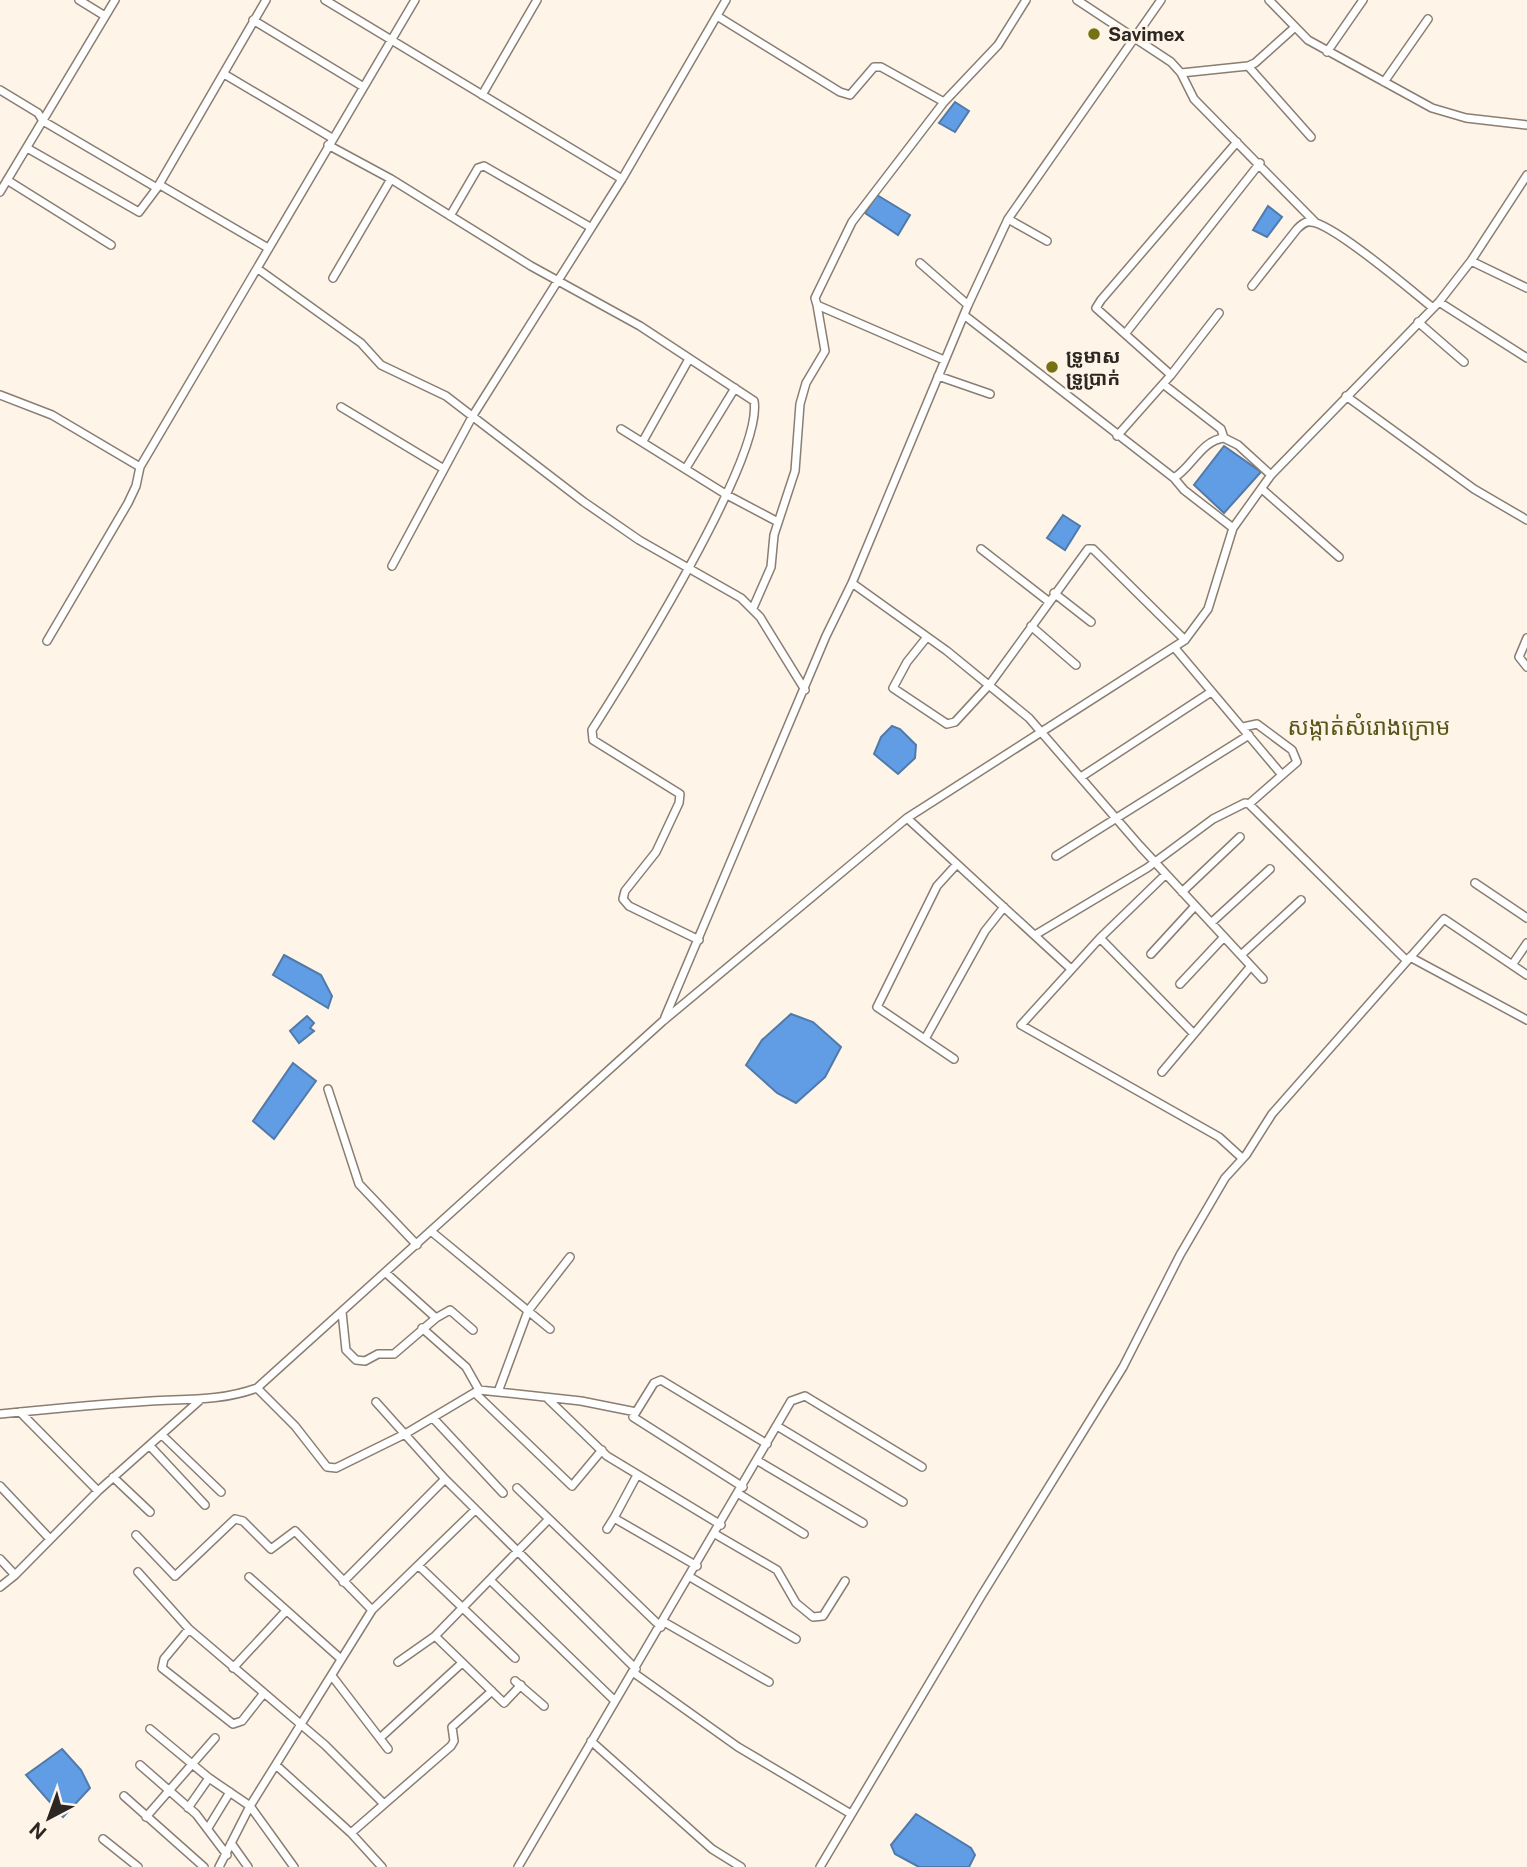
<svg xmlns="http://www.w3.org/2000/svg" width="1527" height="1867" font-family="'Public Sans','Noto Sans Khmer',sans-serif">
<rect width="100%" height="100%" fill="#fef4e8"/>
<path fill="#609de4" stroke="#507aaa" stroke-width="2" d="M 955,102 L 969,111 L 955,132 L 939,123 Z
M 877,195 L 910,215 L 898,235 L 865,213 Z
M 1268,206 L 1282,217 L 1267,237 L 1253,230 Z
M 1224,446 L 1261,472 L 1224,513 L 1194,485 Z
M 1063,515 L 1080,526 L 1065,550 L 1047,538 Z
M 892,726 L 900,729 L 916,745 L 915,758 L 898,774 L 874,754 L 881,737 Z
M 284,955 L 321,975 L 332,996 L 328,1008 L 273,975 Z
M 791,1014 L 813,1022 L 841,1047 L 825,1077 L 796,1103 L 777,1093 L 746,1065 L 762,1040 Z
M 307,1016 L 314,1023 L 310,1028 L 314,1031 L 299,1043 L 290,1031 Z
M 293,1063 L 316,1081 L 274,1139 L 253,1121 Z
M 62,1749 L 81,1770 L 90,1788 L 63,1817 L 26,1775 Z
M 916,1814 L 971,1848 L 975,1855 L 969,1867 L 919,1867 L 895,1854 L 891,1845 Z"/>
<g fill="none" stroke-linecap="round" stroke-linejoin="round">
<defs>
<path id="street" d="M 79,0 L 105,16
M 325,0 L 622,179
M 1077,0 L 1171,62 L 1181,73 L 1194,99 L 1315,222
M 1269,0 L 1308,40 L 1432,108 L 1466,118 L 1527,125
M 717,16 L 840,92 L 850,95 L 874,67 L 881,67 L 944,102
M 253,20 L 362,86
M 1327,52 L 1363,0
M 1248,66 L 1311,137
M 1181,73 L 1248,66 L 1255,63 L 1294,28
M 224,74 L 332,138
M 1384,82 L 1428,19
M 0,90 L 38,113 L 43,121 L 157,188 L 266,0
M 482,95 L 537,0
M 328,145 L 391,179 L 531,266 L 640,326 L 754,401 C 764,457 627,675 592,730 L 593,740 L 680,794 L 679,803 L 656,852 L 625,891 L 623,899 L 629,906 L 699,940
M 27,148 L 139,212 L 157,188
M 7,180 L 111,245
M 160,185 L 268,248
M 0,192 L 115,0
M 450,216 L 478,168 L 484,166 L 590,227
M 1008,219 L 1047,241
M 1471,261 L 1527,288
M 920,263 L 968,305
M 258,269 L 361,343 L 381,365 L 446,396 L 584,502 L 639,540 L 741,598 L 760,617 L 805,690
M 333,278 L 391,179
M 1252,286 L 1297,229 C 1301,225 1305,221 1311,222 C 1333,223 1413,292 1433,308
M 1439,302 L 1527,358
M 964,315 L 1174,478 C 1192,467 1202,440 1224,438 L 1238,445 L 1271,475
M 1418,322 L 1464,362
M 1125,334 L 1096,308 L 1101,300 L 1237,142
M 944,360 L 817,305 L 815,298 L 852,222 L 944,102 L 998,45 L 1026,0
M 1171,375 L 1219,313
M 938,376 L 990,394
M 1163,384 L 1221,429 L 1224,438
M 0,395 L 52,415 L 140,467
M 1346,396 L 1474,489 L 1527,520
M 341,407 L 444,469
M 621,429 L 727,495 L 778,522
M 1117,436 L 1171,375 L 1125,334 L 1260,163
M 643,441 L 689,359
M 686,468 L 735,388
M 1174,478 L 1184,490 L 1233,528
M 1262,489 L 1339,557
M 981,549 L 1048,601
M 392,566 L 472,417 L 622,179 L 726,0
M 852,583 L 947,651 L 1029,718 L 1140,846 L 1263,979
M 1054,593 L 1091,622
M 753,608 L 771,567 L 774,535 L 795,471 L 800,404 L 806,383 L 825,351 L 817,305
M 1031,626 L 1076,665
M 927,637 L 907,662 L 893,688 L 947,724 L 955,722 L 990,684 L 1088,549 L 1093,549 L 1185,640
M 1527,638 L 1519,657 L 1527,667
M 47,641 L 128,503 L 136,486 L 140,467 L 415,0
M 1174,647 L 1282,775 L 1249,804
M 1243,727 L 1257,724 L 1292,750 L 1297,762 L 1282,775
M 1081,777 L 1211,692
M 907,818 L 1071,969
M 1056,856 L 1249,735
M 1165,875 L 1100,938 L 1021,1025 L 1219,1137 L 1242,1158
M 1475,883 L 1527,918
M 1182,892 L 1240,837
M 1211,923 L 1270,869
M 1035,935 L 1147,868 L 1213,819 L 1245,803 L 1249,804 L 1407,961
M 1100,938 L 1194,1034
M 1151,954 L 1195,906
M 1241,955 L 1301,900
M 1410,957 L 1527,1020
M 1512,965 L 1527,943
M 1180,984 L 1224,937
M 665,1017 L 826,636 L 852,583 L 968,305 L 1008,219 L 1161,0
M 925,1039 L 985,931 L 1004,907
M 954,1059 L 877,1007 L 937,886 L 957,864
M 1162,1072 L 1251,966
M 328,1089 L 359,1184 L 417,1245
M 432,1232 L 550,1329
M 342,1312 L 346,1350 L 356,1360 L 365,1361 L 378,1354 L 394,1354 L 436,1318 L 386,1273
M 436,1318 L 450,1310 L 473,1330
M 422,1328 L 466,1367 L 479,1390
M 257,1388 L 295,1426 L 327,1467 L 336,1468 L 405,1434 L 479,1390 L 498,1392 L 528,1311 L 570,1257
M 498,1392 L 581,1401 L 636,1412
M 475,1393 L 572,1486 L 602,1450
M 547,1398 L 607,1456 L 721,1525
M 376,1402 L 445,1479 L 636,1669
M 20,1412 L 98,1491
M 0,1414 C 50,1409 101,1404 151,1401 C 188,1399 221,1401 257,1388 L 663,1021 L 907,818 L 1185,640 L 1208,609 L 1233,528 L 1271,475 L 1439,302 L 1471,261 L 1527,175
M 433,1418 L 503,1493
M 777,1426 L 903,1502
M 162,1435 L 221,1492
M 150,1446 L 205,1505
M 758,1461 L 863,1523
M 113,1477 L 150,1512
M 636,1477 L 614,1518 L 697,1566
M 0,1486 L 50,1539
M 743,1487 L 633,1417 L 654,1383 L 661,1380 L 767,1444
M 517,1488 L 661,1627
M 739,1494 L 804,1534
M 607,1529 L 614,1518
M 715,1534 L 777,1570 L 796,1603 L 813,1617 L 823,1616 L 845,1581
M 136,1535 L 175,1576 L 235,1519 L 243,1521 L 271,1549 L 295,1531 L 372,1610
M 0,1559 L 15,1575 L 98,1491 L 199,1401
M 419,1566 L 515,1658
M 138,1572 L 189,1629 L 325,1745 L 384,1804
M 249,1577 L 341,1659
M 690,1577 L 796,1639
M 490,1580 L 615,1701
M 343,1582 L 445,1479
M 0,1587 L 15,1575
M 664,1622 L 769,1682
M 189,1629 L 164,1659 L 162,1668 L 233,1724 L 242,1721 L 264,1693
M 435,1636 L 504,1703 L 521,1685
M 398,1662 L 435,1636 L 548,1520
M 233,1668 L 285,1612
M 634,1673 L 738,1747 L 851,1814
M 332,1676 L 388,1749
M 515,1681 L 544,1706
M 150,1729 L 209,1778 L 250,1806 L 294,1867
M 380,1738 L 462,1663
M 591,1741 L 712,1849 L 741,1867
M 140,1765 L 196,1814 L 227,1855
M 277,1766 L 351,1833 L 382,1867
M 124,1796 L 204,1867
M 188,1808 L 209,1778
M 146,1817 L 215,1738
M 208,1828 L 230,1792
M 351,1833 L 451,1746 L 454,1741 L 452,1727 L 492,1691
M 103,1839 L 138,1867
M 231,1843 L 248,1867
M 219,1867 L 250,1806 L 372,1610 L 475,1510
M 518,1867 L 791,1401 L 805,1396 L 922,1467
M 820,1867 L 980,1598 L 1123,1367 L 1180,1255 L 1225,1178 L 1246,1155 L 1272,1114 L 1444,919 L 1527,975"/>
</defs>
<use href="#street" stroke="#897e71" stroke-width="10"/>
<use href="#street" stroke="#fff" stroke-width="7"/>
</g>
<g fill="#767112" stroke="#fef4e8" stroke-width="2.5">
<circle cx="1094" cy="34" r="7"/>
<circle cx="1052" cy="367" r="7"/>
</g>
<g text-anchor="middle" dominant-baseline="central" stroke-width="5" stroke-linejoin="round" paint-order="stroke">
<g font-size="19" font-weight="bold" fill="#2c2722" stroke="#fef4e8" text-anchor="start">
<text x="1108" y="34">Savimex</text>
<text x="1066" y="356">ទ្រូមាស<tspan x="1066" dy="22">ទ្រូប្រាក់</tspan></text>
</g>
<g font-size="23" fill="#5a571a" stroke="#fef4e8">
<text x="1369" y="726">សង្កាត់សំរោងក្រោម</text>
</g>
</g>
<g transform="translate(49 1818) rotate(221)" stroke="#fef4e8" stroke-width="5" paint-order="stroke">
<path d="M0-5L12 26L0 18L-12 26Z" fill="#2c2722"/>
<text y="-10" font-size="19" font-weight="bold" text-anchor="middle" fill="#2c2722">N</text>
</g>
</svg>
